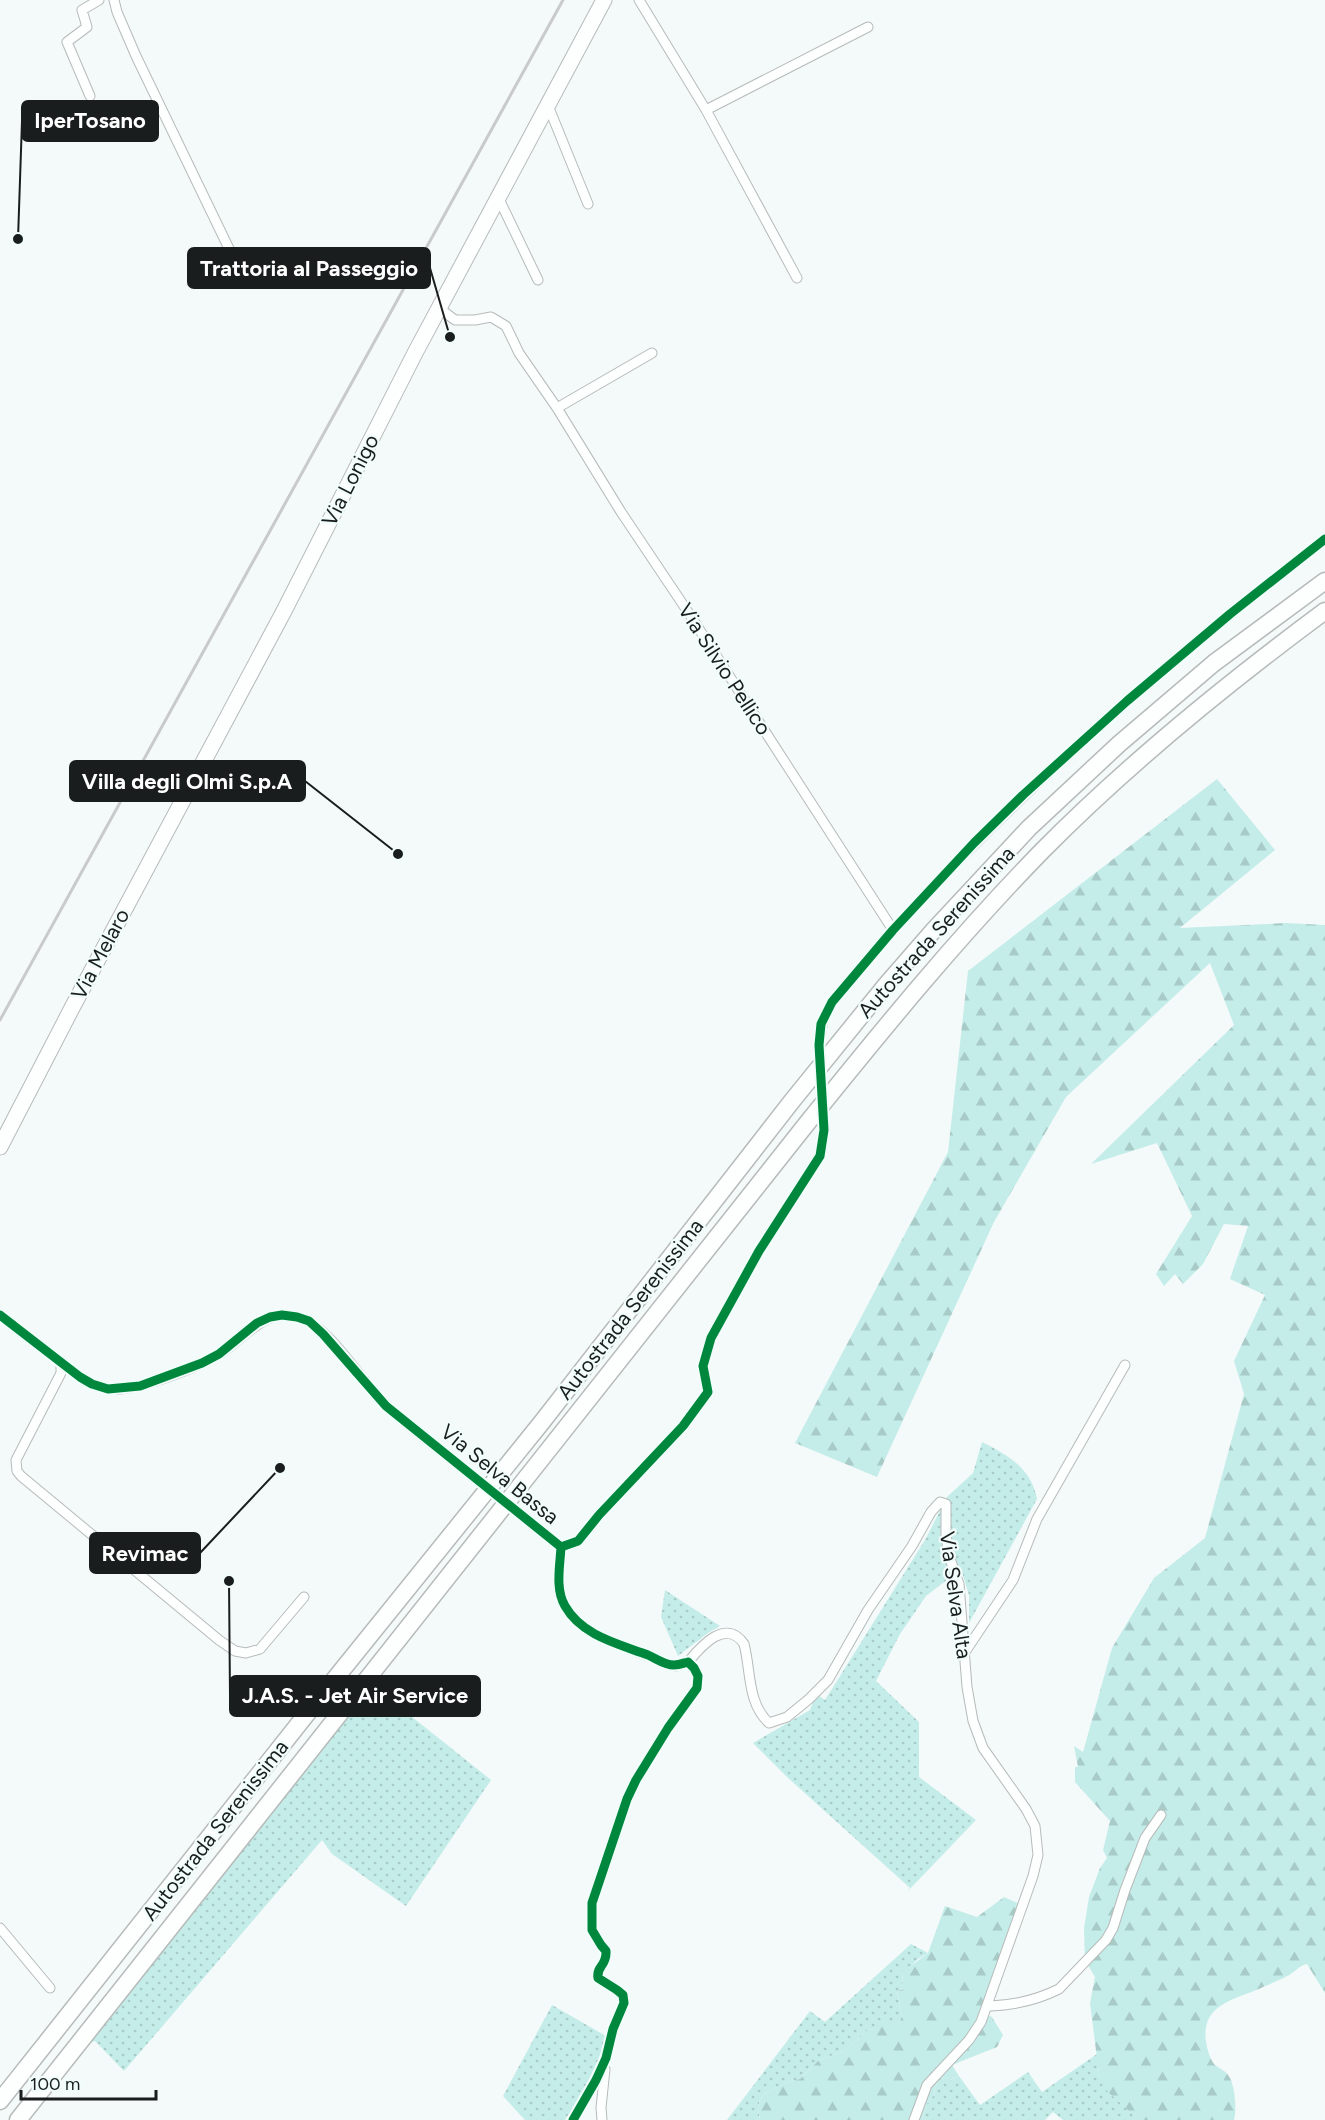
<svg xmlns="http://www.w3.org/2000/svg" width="1325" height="2120" font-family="Figtree,sans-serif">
<defs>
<pattern id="grass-dots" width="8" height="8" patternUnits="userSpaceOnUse" patternTransform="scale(1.5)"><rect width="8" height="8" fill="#c4edea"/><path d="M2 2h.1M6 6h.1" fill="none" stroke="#a8cbc8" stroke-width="1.8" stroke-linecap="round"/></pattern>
<pattern id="forest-firs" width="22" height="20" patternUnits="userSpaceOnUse" patternTransform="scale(1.5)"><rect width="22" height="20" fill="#c4edea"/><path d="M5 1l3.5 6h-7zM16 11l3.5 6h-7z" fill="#a8cbc8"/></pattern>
</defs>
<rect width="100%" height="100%" fill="#f4faf9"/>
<path fill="url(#grass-dots)" d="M 982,1442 C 1008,1455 1031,1468 1037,1499 L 969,1623 L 969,1595 L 961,1569 L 926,1596 L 900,1634 L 876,1681 L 919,1722 L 919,1777 L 976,1820 L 906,1893 L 910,1888 L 787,1777 L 753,1743 L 810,1710 L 816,1694 L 825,1700 L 925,1540 L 947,1497 L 973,1473 Z
M 665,1590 L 720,1626 L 708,1633 L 678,1656 L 661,1617 Z
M 371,1684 L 491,1780 L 406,1906 L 332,1854 L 322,1840 L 124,2071 L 95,2041 L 84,2045 Z
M 911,1944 L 928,1953 L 918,1959 L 902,1974 L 903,1988 L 897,1992 L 902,2016 L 899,2023 L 889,2023 L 875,2029 L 868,2030 L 845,2051 L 819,2060 L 800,2079 L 785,2083 L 767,2092 L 760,2099 L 758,2109 L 760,2120 L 727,2120 L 810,2011 L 825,2022 Z
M 552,2005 L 606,2036 C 598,2067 582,2093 565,2120 L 525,2120 L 503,2096 Z
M 1097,2054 L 1099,2074 L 1117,2099 L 1139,2120 L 1063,2120 L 1053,2112 L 1045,2120 L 922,2120 L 926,2105 L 934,2095 L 938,2077 L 948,2078 L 951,2080 L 959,2076 L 980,2105 L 1028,2072 L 1042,2092 Z"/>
<path fill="url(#forest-firs)" d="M 1217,779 L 1275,850 L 1180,928 L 1286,923 L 1325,925 L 1325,1993 L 1307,1964 C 1299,1966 1298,1969 1292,1973 C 1286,1978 1262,1987 1254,1991 C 1228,2001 1201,2008 1206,2042 C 1207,2048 1210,2059 1214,2064 C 1218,2068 1225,2070 1228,2075 C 1235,2083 1237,2111 1234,2120 L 1139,2120 L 1107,2091 L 1099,2074 L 1090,2003 L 1095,1977 L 1085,1960 L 1084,1928 L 1089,1897 L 1100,1868 L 1107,1858 L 1103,1850 L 1110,1821 L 1075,1782 L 1075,1767 L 1078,1767 L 1074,1746 L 1083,1752 L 1112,1648 L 1154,1578 L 1205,1538 L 1244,1394 L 1234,1361 L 1265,1295 L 1230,1279 L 1248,1226 L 1224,1224 L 1203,1264 L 1183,1284 L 1175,1274 L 1164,1286 L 1156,1274 L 1192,1216 L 1157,1143 L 1091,1164 L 1234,1025 L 1210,963 L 1066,1097 L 994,1222 L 877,1477 L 795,1443 L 948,1152 L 968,971 Z
M 1004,1897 L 1022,1905 L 985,2014 L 992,2017 L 1003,2035 L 997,2047 L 952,2065 L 959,2076 L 950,2080 L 948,2078 L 938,2077 L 934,2095 L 926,2105 L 922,2120 L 760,2120 L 758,2109 L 760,2099 L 767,2092 L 785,2083 L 800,2079 L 819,2060 L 845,2051 L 868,2030 L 875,2029 L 884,2023 L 899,2023 L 902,2016 L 897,1991 L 903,1989 L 902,1970 L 908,1968 L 928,1953 L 945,1906 L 977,1917 Z"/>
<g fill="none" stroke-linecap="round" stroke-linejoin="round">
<path stroke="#d3d9d8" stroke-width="9" stroke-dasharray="9 4.5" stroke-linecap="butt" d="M 819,1045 L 824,1130"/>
<defs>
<path id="minor" d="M 114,0 L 117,12 L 136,56 L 234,259
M 639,0 L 706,110 L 868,27
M 90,96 L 67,42 L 87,27 L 82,10 L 99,0
M 547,103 L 588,204
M 706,110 L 797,278
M 499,199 L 538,280
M 439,308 L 455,320 L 475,320 L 491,317 L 506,326 L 519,353 L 557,408 L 621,512 L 690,615 L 893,930
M 557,408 L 652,353
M 819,1045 C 821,1029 823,1015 832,1002 C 839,991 850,981 858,971 C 878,947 898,925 919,902 C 1043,769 1181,651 1325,539
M 0,1315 L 80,1377 C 89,1382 99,1388 109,1389 C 135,1392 196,1368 218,1355 C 245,1339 265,1305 301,1318 C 332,1329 362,1383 387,1406 C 411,1429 439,1449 465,1470
M 58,1359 L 61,1361 L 61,1373 L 16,1460 L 17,1471 L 21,1476 L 219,1640 L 235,1651 L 246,1653 L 260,1649 L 304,1597
M 529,1521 L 561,1547 C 560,1560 558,1575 559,1589 C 565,1635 632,1647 665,1663 L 676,1666 L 688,1662 L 694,1668 L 698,1676 L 697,1688 L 668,1728 L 636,1780 L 627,1799 L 592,1903 L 592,1930 L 601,1945 L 606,1951 C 607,1966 596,1966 598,1978 L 617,1990 L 623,1995 L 624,2003 L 613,2029 L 606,2058 L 596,2080 L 573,2120
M 561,1547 L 578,1541 L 599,1515 L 683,1426 L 708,1392 L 703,1366 L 711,1338 L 759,1251 L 820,1156 L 824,1130
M 965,1652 L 1013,1580 L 1037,1519 L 1125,1365
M 688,1662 C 702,1645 726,1618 744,1644 C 751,1670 747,1703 769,1723 L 787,1717 L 809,1699 L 828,1680 L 868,1610 L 912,1546 L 931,1512 L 940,1502 L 946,1504 L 946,1536 L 949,1556 L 959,1584 L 967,1687 L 973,1721 L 983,1748 L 1026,1809 L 1035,1826 L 1038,1855 L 1033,1876 L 981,2022 L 969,2040 L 927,2085 L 914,2120
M 0,1928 L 50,1988
M 988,2003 L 991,2006 C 1014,2005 1039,1999 1059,1989 L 1106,1940 L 1113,1928 L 1125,1890 L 1145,1838 L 1161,1815
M 602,2120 L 601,2108 L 605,2069"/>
<path id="primary" d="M 0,1147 L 73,1006 L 284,611 L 415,353 L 604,0"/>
<path id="motorway" d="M 0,2101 L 313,1706 L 542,1422 L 792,1101 L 886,985 L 933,931 L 1029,828 L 1119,744 L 1214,663 L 1325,581
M 18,2120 L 808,1122 C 883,1029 958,937 1042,851 C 1129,763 1225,685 1325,611"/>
</defs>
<use href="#minor" stroke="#b6bbba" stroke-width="11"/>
<use href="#primary" stroke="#b6bbba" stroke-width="17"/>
<use href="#motorway" stroke="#b6bbba" stroke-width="19"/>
<use href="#minor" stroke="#fdfefe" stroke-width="9"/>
<use href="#primary" stroke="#fdfefe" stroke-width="15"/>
<use href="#motorway" stroke="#fdfefe" stroke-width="16"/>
<path stroke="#c9caca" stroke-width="3" d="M 0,1020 L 563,0"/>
<defs>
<path id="minor-bridge" d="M 465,1470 L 529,1521"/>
</defs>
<use href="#minor-bridge" stroke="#b6bbba" stroke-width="11" stroke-linecap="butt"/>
<use href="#minor-bridge" stroke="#fdfefe" stroke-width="9"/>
<defs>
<path id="cycleway" d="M 0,1315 L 80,1377 L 92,1384 L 108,1389 L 140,1386 L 202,1363 L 219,1354 L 257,1323 L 270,1317 L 282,1315 L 297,1317 L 309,1321 L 323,1334 L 386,1406 L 561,1547 C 560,1566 555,1589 565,1606 C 582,1636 619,1644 648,1655 C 657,1659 665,1665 674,1665 C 679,1665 684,1663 688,1662 L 694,1668 L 698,1676 L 697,1688 L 668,1728 L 636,1780 L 627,1799 L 592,1903 L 592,1930 L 601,1945 L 606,1951 C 607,1966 596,1966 598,1978 L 617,1990 L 623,1995 L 624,2003 L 613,2029 L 606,2058 L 596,2080 L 573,2120
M 561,1547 L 578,1541 L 599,1515 L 683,1426 L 708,1392 L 703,1366 L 711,1338 L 759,1251 L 820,1156 L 824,1130 L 819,1045 L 821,1024 L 832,1002 L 893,930 L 974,843 L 1023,795 L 1127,701 L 1230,614 L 1325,539"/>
</defs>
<use href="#cycleway" stroke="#f1fdfb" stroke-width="13"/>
<use href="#cycleway" stroke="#00873e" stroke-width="9"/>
</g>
<g text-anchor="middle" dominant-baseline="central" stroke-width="4.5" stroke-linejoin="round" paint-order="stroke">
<g font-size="21" fill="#191d1d" stroke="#f1fdfb">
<text transform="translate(350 480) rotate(-63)">Via Lonigo</text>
<text transform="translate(725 669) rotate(57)">Via Silvio Pellico</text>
<text transform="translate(936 932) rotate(-48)">Autostrada Serenissima</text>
<text transform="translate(100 954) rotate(-62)">Via Melaro</text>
<text transform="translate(630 1309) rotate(-52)">Autostrada Serenissima</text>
<text transform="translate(500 1474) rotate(39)">Via Selva Bassa</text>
<text transform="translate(956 1595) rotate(82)">Via Selva Alta</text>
<text transform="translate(215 1830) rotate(-52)">Autostrada Serenissima</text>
</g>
</g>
<path fill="none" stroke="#191d1d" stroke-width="2" d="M18 239L22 121M450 337L430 268M398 854L305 781M280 1468L200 1553M229 1581L230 1696"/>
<g fill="#191d1d" stroke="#f1fdfb" stroke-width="2">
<circle cx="18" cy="239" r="6"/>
<circle cx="450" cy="337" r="6"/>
<circle cx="398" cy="854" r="6"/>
<circle cx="280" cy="1468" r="6"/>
<circle cx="229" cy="1581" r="6"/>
</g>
<g fill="#191d1d" stroke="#191d1d" stroke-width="2">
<rect x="22" y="101" width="136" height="40" rx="6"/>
<rect x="188" y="248" width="242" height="40" rx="6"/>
<rect x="70" y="761" width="235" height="40" rx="6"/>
<rect x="90" y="1533" width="110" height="40" rx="6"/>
<rect x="230" y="1676" width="250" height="40" rx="6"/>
</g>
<g font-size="22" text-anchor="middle" font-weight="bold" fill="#fff">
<text x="90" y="128">IperTosano</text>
<text x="309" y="276">Trattoria al Passeggio</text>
<text x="187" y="789">Villa degli Olmi S.p.A</text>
<text x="145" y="1561">Revimac</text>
<text x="355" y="1703">J.A.S. - Jet Air Service</text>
</g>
<path d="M21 2090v9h135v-9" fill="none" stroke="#191d1d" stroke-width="3"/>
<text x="30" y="2090" font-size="18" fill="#191d1d" stroke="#f1fdfb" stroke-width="4.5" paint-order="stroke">100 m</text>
</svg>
